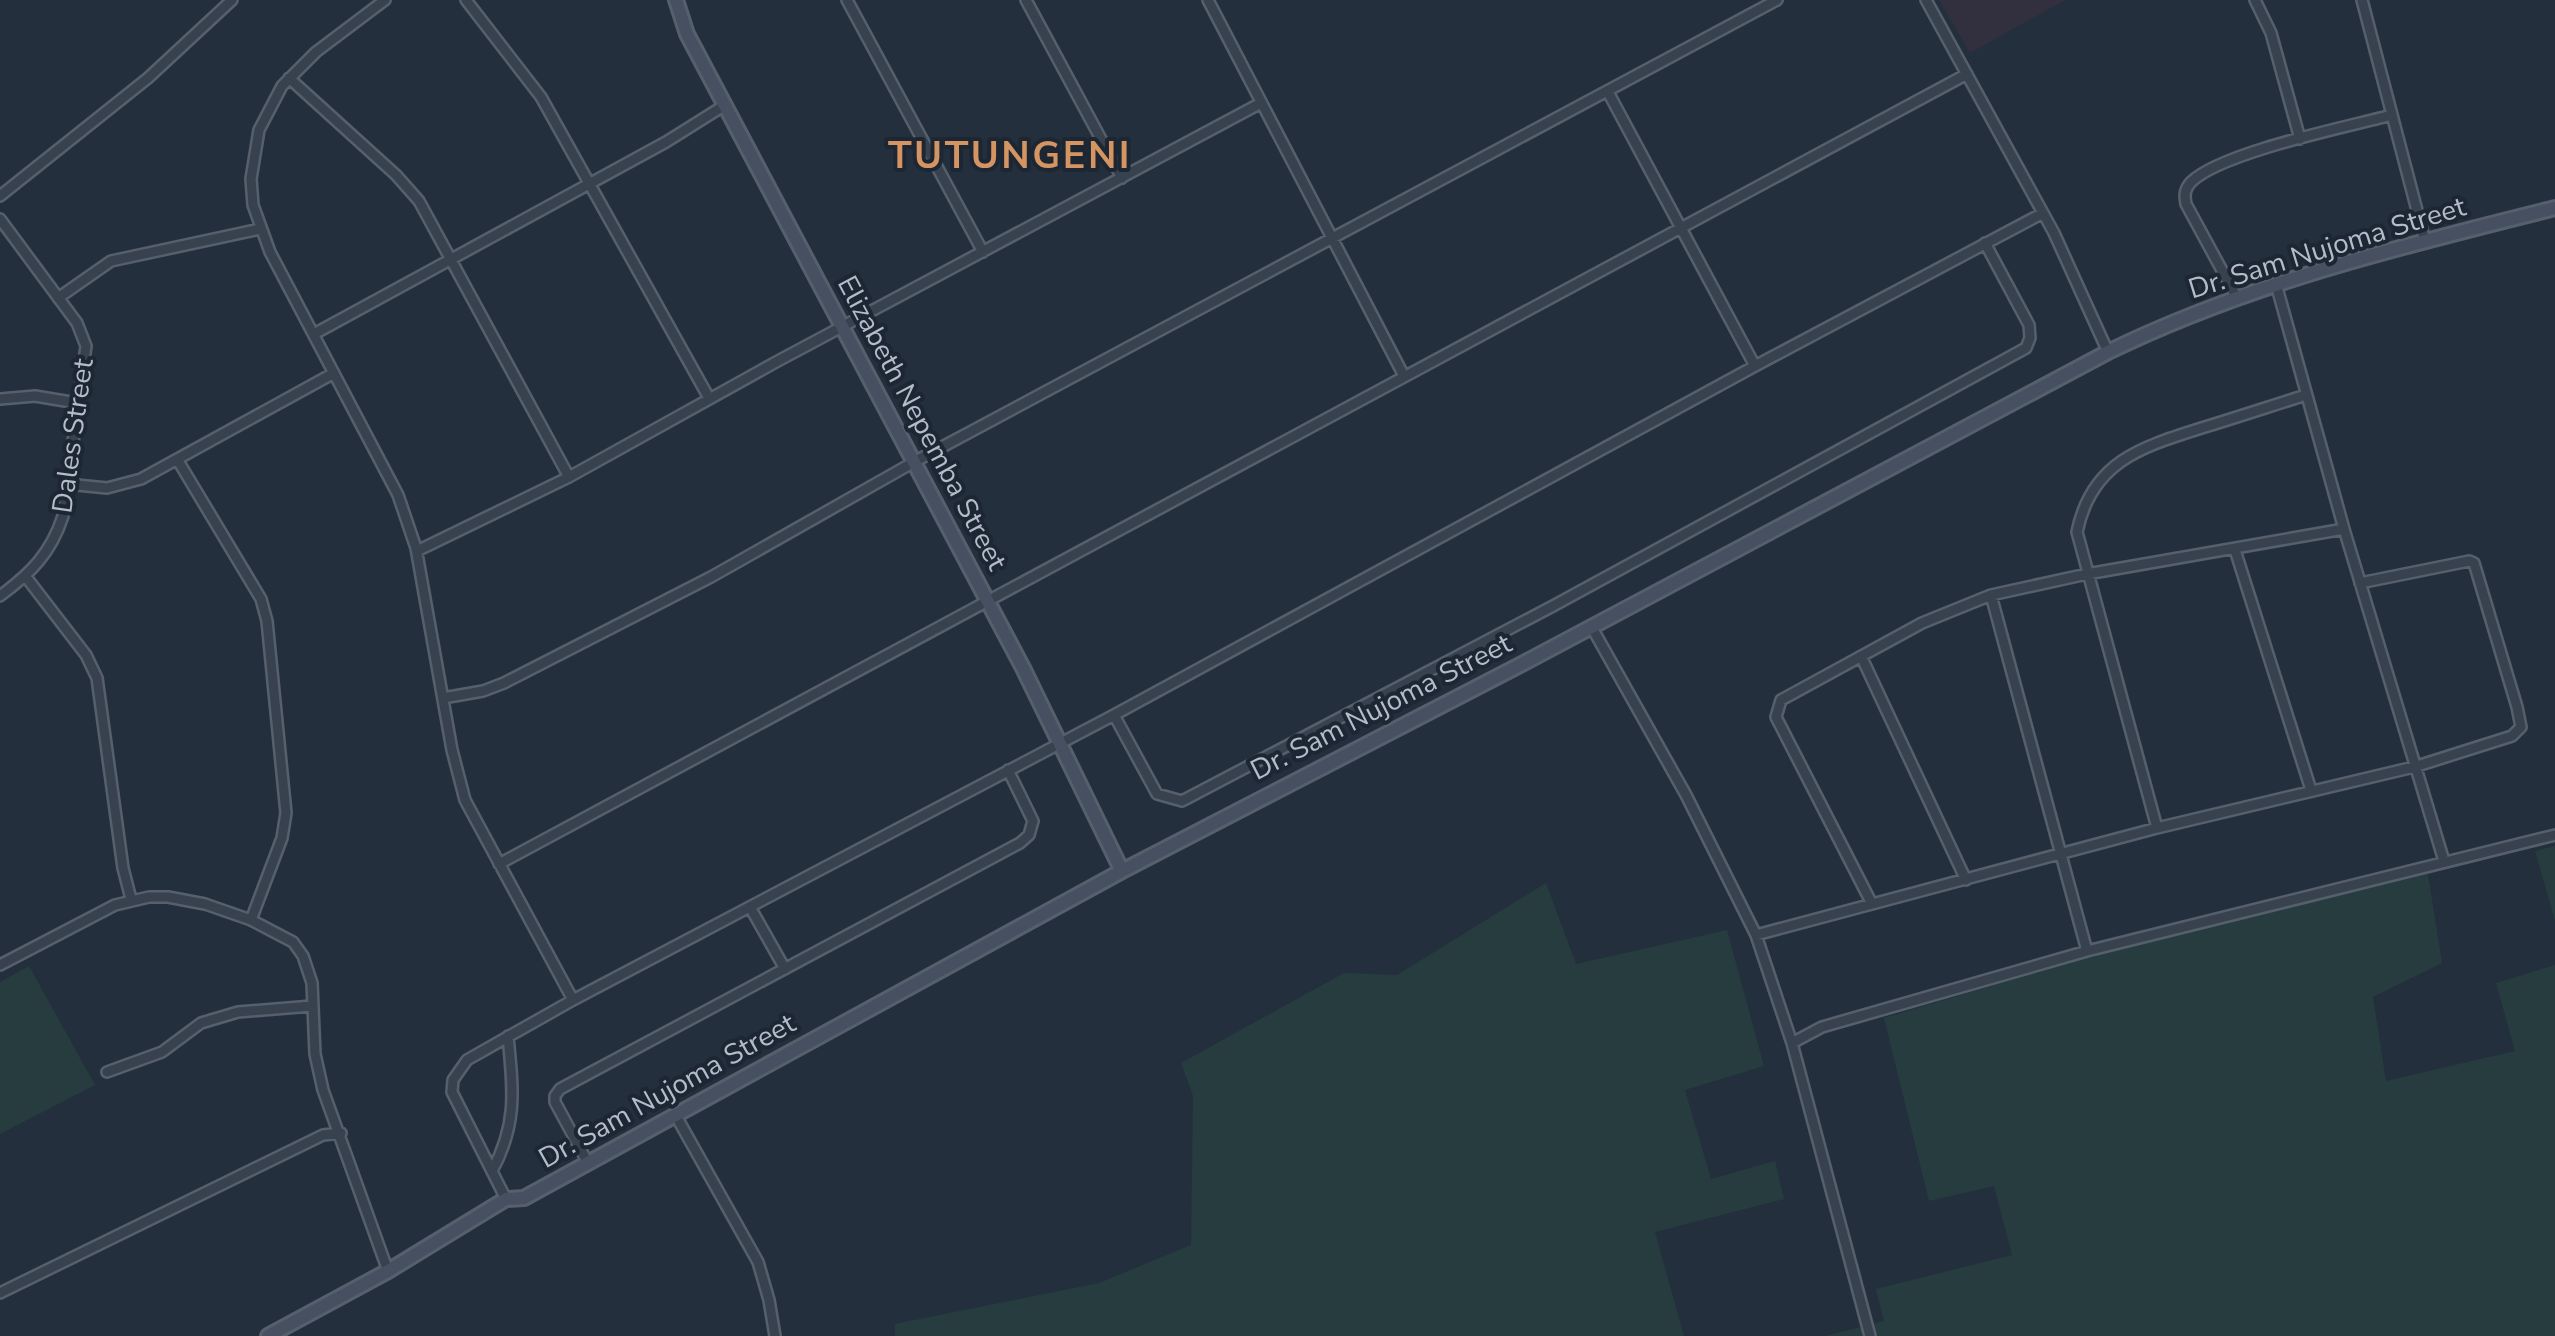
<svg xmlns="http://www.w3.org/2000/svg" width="2555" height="1336" font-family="'Nunito Sans',sans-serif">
<rect width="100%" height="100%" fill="#242f3e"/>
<path fill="#32303f" d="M 1939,0 L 2065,0 L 1970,53 Z"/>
<path fill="#263c3f" d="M 2555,846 L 2555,921 L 2535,851 Z
M 2428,874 L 2442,963 L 2373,997 L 2386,1081 L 2515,1051 L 2496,983 L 2555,965 L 2555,1336 L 1825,1336 L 1884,1321 L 1876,1289 L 2012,1255 L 1994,1186 L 1929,1201 L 1884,1018 L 2092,956 Z
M 1546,883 L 1576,964 L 1727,930 L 1764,1066 L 1685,1090 L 1711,1179 L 1775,1161 L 1784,1199 L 1655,1232 L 1684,1336 L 895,1336 L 895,1324 L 1099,1283 L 1191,1245 L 1193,1096 L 1181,1063 L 1344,973 L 1397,975 Z
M 29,966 L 95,1085 L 0,1134 L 0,982 Z"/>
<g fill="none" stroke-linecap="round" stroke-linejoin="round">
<defs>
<path id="street" d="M 385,0 L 316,52 L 282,86 L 259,130 L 251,179 L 253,205 L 270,252 L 398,495 L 416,548 L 452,750 L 465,800 L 573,1000
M 466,0 L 541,97 L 709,398
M 847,0 L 983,252
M 1026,0 L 1122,178
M 1208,0 L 1404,376
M 1926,0 L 2054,233 L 2108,352
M 2255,0 L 2271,33 L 2300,139
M 2362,0 L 2425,241
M 289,78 L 396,175 L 419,201 L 569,477
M 1608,92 L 1755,366
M 0,196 L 148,78 L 232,0
M 0,219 L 77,323 L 86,346 L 63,516 C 51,553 31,573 0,596
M 2276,284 L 2344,529 L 2444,861
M 58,298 L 111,261 L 260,229
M 2237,298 L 2186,204 C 2184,194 2185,189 2191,182 C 2222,152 2347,127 2392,115
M 314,334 L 666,142 L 725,105
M 0,399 L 35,396 L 77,403
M 177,459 L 261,599 L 267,621 L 286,813 L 282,838 L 251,920
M 67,484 L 107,488 L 141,479 L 334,373
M 2235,550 L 2311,790
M 417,551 L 569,477 L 776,362 L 1261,103
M 26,577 L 86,655 L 97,678 L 123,868 L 131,899
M 1991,595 L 2087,951
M 1591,626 L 1686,795 L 1756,935 L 1792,1043 L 1870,1336
M 1861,656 L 1966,880
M 443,698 L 483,691 L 504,683 L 711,577 L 914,462 L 1777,0
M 1114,715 L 1157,794 L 1182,801 L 1553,606 L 2026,348 L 2030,338 L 2029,325 L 1985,243
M 2157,828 L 2077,532 C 2092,459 2145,446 2208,426 C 2241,416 2274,405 2306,395
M 499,864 L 1967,74
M 1872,904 L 1776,717 L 1781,700 L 1922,623 L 1991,595 L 2087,574 L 2344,529
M 750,907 L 785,969
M 1756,935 L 2157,828 L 2414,767 L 2512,736 L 2521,727 L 2517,707 L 2474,563 L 2469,561 L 2360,583
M 0,965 L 115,905 L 149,897 L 168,897 L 205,904 L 251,920 L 293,942 L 303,956 L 312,983 L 315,1054 L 323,1090 L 388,1271
M 1792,1043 L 1822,1027 L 2087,951 L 2555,835
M 107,1072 L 162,1052 L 201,1023 L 238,1012 L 312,1006
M 676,1116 L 758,1262 L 769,1300 L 775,1336
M 588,1163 L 555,1102 L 555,1096 L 560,1089 L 1020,843 L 1029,835 L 1033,821 L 1008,770
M 492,1171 C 518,1123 513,1089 508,1036
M 506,1199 L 452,1092 L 453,1080 L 467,1060 L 573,1000 L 1114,715 L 1755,366 L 2043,213
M 0,1293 L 323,1135 L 341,1133"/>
<path id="secondary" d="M 676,0 L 687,34 L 1023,668 L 1122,871
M 268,1336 L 388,1271 L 506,1199 L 524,1198 L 1122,871 L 1520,665 L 2108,352 C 2249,283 2403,246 2555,208"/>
</defs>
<use href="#street" stroke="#565f6c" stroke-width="14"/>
<use href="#secondary" stroke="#565f6c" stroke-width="18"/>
<use href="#street" stroke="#38414e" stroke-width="9"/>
<use href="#secondary" stroke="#465061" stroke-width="12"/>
</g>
<g text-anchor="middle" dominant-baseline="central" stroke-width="8" stroke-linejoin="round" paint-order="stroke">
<g font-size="28" fill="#b4bcc9" stroke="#1d2633">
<text transform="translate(2327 248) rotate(-17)">Dr. Sam Nujoma Street</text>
<text transform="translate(922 423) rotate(62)">Elizabeth Nepemba Street</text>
<text transform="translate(73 436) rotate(-82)">Dales Street</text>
<text transform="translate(1381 707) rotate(-27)">Dr. Sam Nujoma Street</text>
<text transform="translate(667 1091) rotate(-29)">Dr. Sam Nujoma Street</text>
</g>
<g font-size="38" font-weight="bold" letter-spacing="2.5" fill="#d59563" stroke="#1d2633">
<text x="1010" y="155">TUTUNGENI</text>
</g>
</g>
</svg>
